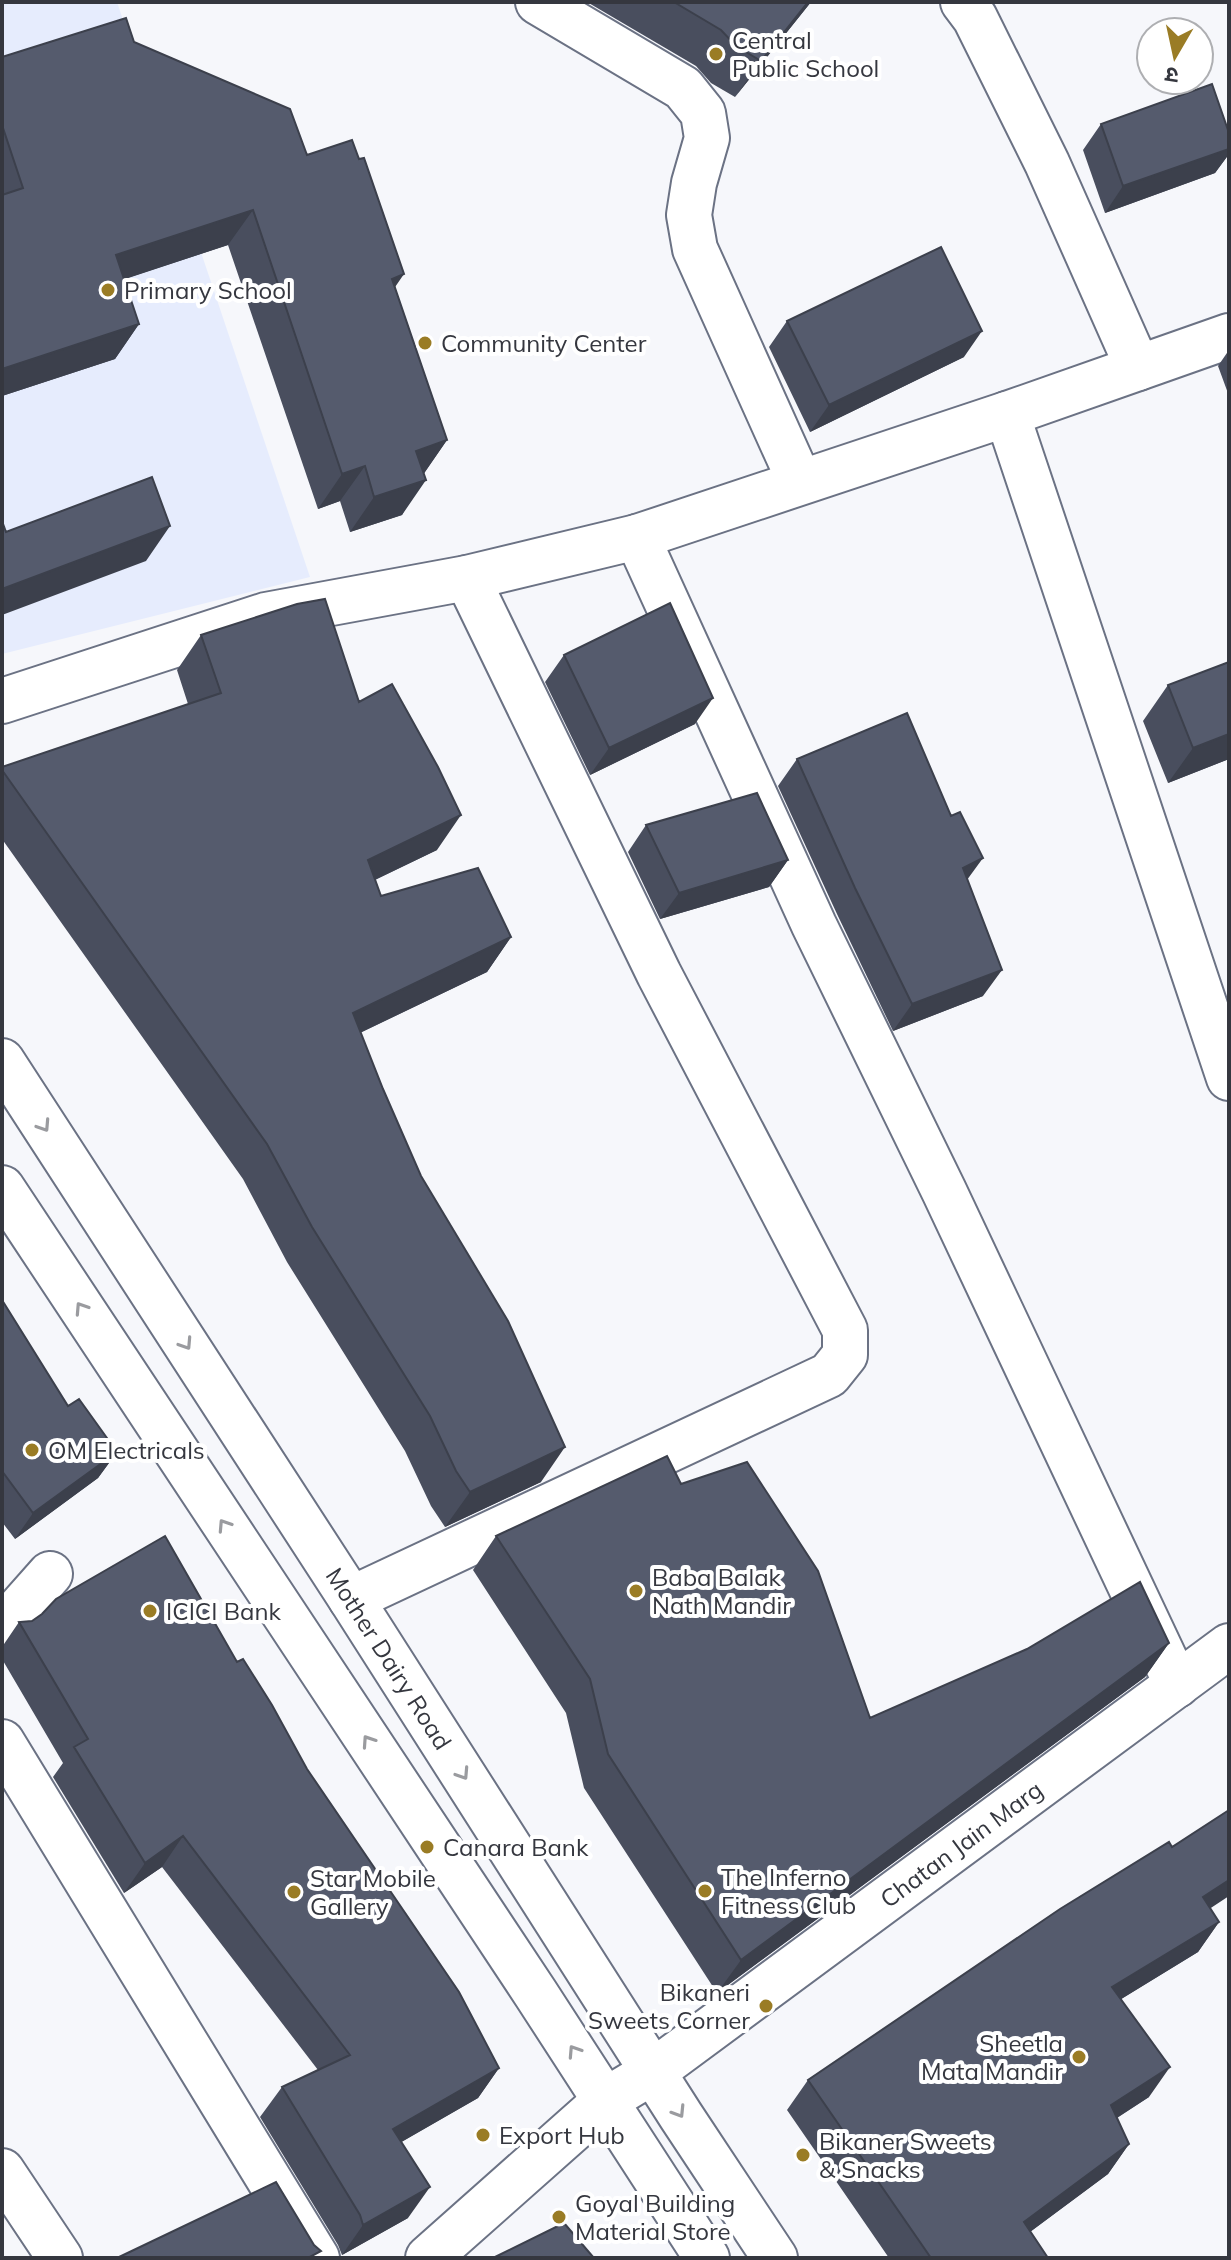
<svg xmlns="http://www.w3.org/2000/svg" width="1231" height="2260" font-family="Mulish,'Noto Sans Devanagari',sans-serif">
<rect width="100%" height="100%" fill="#f6f7fb"/>
<path fill="#e6ecfd" d="M 2,2 L 117,2 L 310,577 L 2,654 Z"/>
<g fill="none" stroke-linecap="round" stroke-linejoin="round">
<defs>
<g id="minor">
<path d="M 538,2 L 683,88 L 703,113 L 707,138 L 694,183 L 689,215 L 695,249 L 800,482"/>
<path d="M 963,2 L 975,18 L 1047,163 L 1138,368 L 1007,414 L 1229,1078"/>
<path d="M 1138,368 L 1229,336"/>
<path d="M 637,537 L 814,925 L 944,1191 L 1177,1685"/>
<path d="M 2,701 L 266,615 L 467,578 L 637,537 L 1007,414"/>
<path d="M 351,1599 L 829,1375 L 845,1355 L 845,1330 L 659,974 L 467,578"/>
<path d="M 2,1628 L 50,1574"/>
<path d="M 2,1742 L 317,2258"/>
<path d="M 2,2171 L 60,2258"/>
<path id="s1" d="M 428,2258 L 606,2100 L 654,2071 L 1229,1646"/>
</g>
<g id="major">
<path id="s2" d="M 2,1061 L 351,1599 L 681,2116 L 775,2258"/>
<path d="M 2,1188 L 536,1994 L 707,2258"/>
</g>
</defs>
<use href="#minor" stroke="#6b7284" stroke-width="48"/>
<use href="#major" stroke="#6b7284" stroke-width="48"/>
<use href="#minor" stroke="#fff" stroke-width="44"/>
<use href="#major" stroke="#fff" stroke-width="44"/>
</g>
<path fill="#494e5e" d="M 587,2 L 811,2 L 735,97 L 711,83 L 696,66 Z
M 134,42 L 307,155 L 395,287 L 447,440 L 424,473 L 402,515 L 350,532 L 340,501 L 318,509 L 228,245 L 124,279 L 139,324 L 115,359 L 2,396 L 2,57 Z
M 1101,124 L 1229,133 L 1229,154 L 1215,173 L 1105,213 L 1083,150 Z
M 787,321 L 964,357 L 810,432 L 769,347 Z
M 1229,350 L 1229,396 L 1218,366 Z
M 201,635 L 359,702 L 437,850 L 375,880 L 381,896 L 511,937 L 487,972 L 360,1033 L 541,1482 L 445,1527 L 431,1506 L 405,1451 L 287,1262 L 243,1179 L 2,839 L 2,767 L 188,704 L 177,670 Z
M 564,655 L 695,724 L 590,775 L 545,682 Z
M 1229,662 L 1229,759 L 1168,783 L 1143,721 L 1168,685 Z
M 797,759 L 983,996 L 893,1031 L 837,914 L 778,786 Z
M 646,825 L 788,860 L 769,887 L 660,919 L 628,852 Z
M 2,1300 L 68,1406 L 117,1452 L 98,1478 L 15,1539 L 2,1522 Z
M 681,1484 L 870,1718 L 1169,1643 L 1145,1677 L 717,1993 L 584,1788 L 566,1713 L 473,1570 L 496,1536 Z
M 19,1622 L 237,1662 L 307,1769 L 499,2068 L 478,2098 L 401,2142 L 408,2218 L 342,2255 L 338,2245 L 260,2117 L 282,2087 L 318,2070 L 162,1867 L 124,1893 L 53,1777 L 63,1763 L 2,1659 L 2,1647 Z
M 1210,1908 L 1219,1922 L 1198,1952 L 1121,1999 L 1149,2097 L 1117,2118 L 1129,2144 L 1108,2174 L 1030,2232 L 1048,2258 L 889,2258 L 787,2110 L 808,2080 Z"/>
<path fill="#3c404c" d="M 808,2 L 811,2 L 735,97 L 761,61 Z
M 1229,149 L 1229,154 L 1215,173 L 1105,213 L 1123,186 Z
M 253,210 L 228,245 L 92,290 L 116,255 Z
M 404,274 L 380,309 L 392,279 Z
M 139,324 L 115,359 L 2,396 L 2,369 Z
M 982,331 L 964,357 L 810,432 L 829,405 Z
M 447,440 L 423,475 L 416,451 Z
M 365,466 L 340,501 L 318,509 L 342,474 Z
M 426,480 L 402,515 L 350,532 L 374,497 Z
M 170,526 L 146,561 L 2,615 L 2,589 Z
M 713,698 L 695,724 L 590,775 L 609,748 Z
M 1229,734 L 1229,759 L 1168,783 L 1193,748 Z
M 461,815 L 437,850 L 343,895 L 368,860 Z
M 983,858 L 964,884 L 963,868 Z
M 788,860 L 769,887 L 660,919 L 679,893 Z
M 511,937 L 487,972 L 328,1048 L 353,1013 Z
M 1002,970 L 983,996 L 893,1031 L 912,1004 Z
M 565,1447 L 541,1482 L 445,1527 L 470,1492 Z
M 117,1452 L 98,1478 L 15,1539 L 33,1513 Z
M 1169,1643 L 1145,1677 L 717,1993 L 741,1960 Z
M 183,1836 L 162,1867 L 124,1893 L 145,1863 Z
M 1229,1880 L 1229,1896 L 1182,1927 L 1203,1897 Z
M 1219,1922 L 1198,1952 L 1092,2017 L 1112,1987 Z
M 1170,2067 L 1149,2097 L 1090,2135 L 1111,2105 Z
M 499,2068 L 478,2098 L 372,2159 L 393,2129 Z
M 1129,2144 L 1108,2174 L 1003,2252 L 1024,2222 Z
M 430,2187 L 408,2218 L 342,2255 L 363,2225 Z"/>
<path fill="#555b6d" stroke="#3c404c" stroke-width="2" d="M 674,2 L 808,2 L 761,61 L 736,46 L 721,30 Z
M 126,18 L 134,42 L 290,109 L 307,155 L 352,140 L 359,159 L 364,158 L 404,274 L 392,279 L 447,440 L 416,451 L 426,480 L 374,497 L 365,466 L 342,474 L 253,210 L 116,255 L 139,324 L 2,369 L 2,195 L 23,188 L 2,125 L 2,57 Z
M 1212,84 L 1229,133 L 1229,149 L 1123,186 L 1101,124 Z
M 941,247 L 982,331 L 829,405 L 787,321 Z
M 152,477 L 170,526 L 2,589 L 2,521 L 6,532 Z
M 325,599 L 359,702 L 392,684 L 438,767 L 461,815 L 368,860 L 381,896 L 478,868 L 511,937 L 353,1013 L 383,1089 L 421,1176 L 508,1321 L 565,1447 L 470,1492 L 456,1471 L 430,1416 L 312,1227 L 267,1144 L 2,770 L 2,767 L 221,693 L 201,635 L 297,604 Z
M 670,603 L 713,698 L 609,748 L 564,655 Z
M 1229,662 L 1229,734 L 1193,748 L 1168,685 Z
M 907,713 L 951,816 L 960,812 L 983,858 L 963,868 L 1002,970 L 912,1004 L 855,888 L 797,759 Z
M 757,793 L 788,860 L 679,893 L 646,825 Z
M 2,1300 L 68,1406 L 79,1399 L 117,1452 L 33,1513 L 2,1471 Z
M 667,1456 L 681,1484 L 747,1462 L 818,1571 L 870,1718 L 1027,1649 L 1140,1582 L 1169,1643 L 741,1960 L 608,1754 L 590,1679 L 496,1536 Z
M 165,1536 L 237,1662 L 243,1659 L 272,1705 L 307,1769 L 459,1992 L 499,2068 L 393,2129 L 430,2187 L 363,2225 L 360,2215 L 282,2087 L 350,2055 L 183,1836 L 145,1863 L 74,1747 L 88,1739 L 19,1622 L 32,1621 L 42,1614 L 56,1599 Z
M 1229,1810 L 1229,1880 L 1203,1897 L 1219,1922 L 1112,1987 L 1170,2067 L 1111,2105 L 1129,2144 L 1024,2222 L 1048,2258 L 931,2258 L 808,2080 L 1060,1909 L 1169,1842 L 1172,1847 Z
M 276,2182 L 314,2245 L 321,2251 L 308,2258 L 117,2258 Z
M 564,2223 L 594,2258 L 493,2258 Z"/>
<defs><path id="oneway-chevron" d="M-2-3.5L2.5 0L-2 3.5" fill="none" stroke-width="1.6" stroke-linecap="round" stroke-linejoin="round" transform="scale(2)"/></defs>
<g stroke="#9a9b9f">
<use href="#oneway-chevron" transform="translate(44 1126) rotate(57)"/>
<use href="#oneway-chevron" transform="translate(81 1308) rotate(-123)"/>
<use href="#oneway-chevron" transform="translate(186 1344) rotate(57)"/>
<use href="#oneway-chevron" transform="translate(224 1525) rotate(-123)"/>
<use href="#oneway-chevron" transform="translate(368 1741) rotate(-124)"/>
<use href="#oneway-chevron" transform="translate(463 1774) rotate(57)"/>
<use href="#oneway-chevron" transform="translate(574 2051) rotate(-123)"/>
<use href="#oneway-chevron" transform="translate(679 2112) rotate(58)"/>
</g>
<g fill="#9a7c25" stroke="#fff" stroke-width="3">
<circle cx="716" cy="54" r="8"/>
<circle cx="108" cy="290" r="8"/>
<circle cx="425" cy="343" r="8"/>
<circle cx="32" cy="1450" r="8"/>
<circle cx="636" cy="1591" r="8"/>
<circle cx="150" cy="1611" r="8"/>
<circle cx="427" cy="1847" r="8"/>
<circle cx="705" cy="1891" r="8"/>
<circle cx="294" cy="1892" r="8"/>
<circle cx="766" cy="2006" r="8"/>
<circle cx="1079" cy="2057" r="8"/>
<circle cx="483" cy="2135" r="8"/>
<circle cx="803" cy="2155" r="8"/>
<circle cx="559" cy="2217" r="8"/>
</g>
<g text-anchor="middle" dominant-baseline="central" stroke-width="8" stroke-linejoin="round" paint-order="stroke">
<g font-size="24" fill="#35373f" stroke="#fff" text-anchor="start">
<text x="732" y="40">Central<tspan x="732" dy="28">Public School</tspan></text>
<text x="124" y="290">Primary School</text>
<text x="441" y="343">Community Center</text>
<text x="48" y="1450">OM Electricals</text>
<text x="652" y="1577">Baba Balak<tspan x="652" dy="28">Nath Mandir</tspan></text>
<text x="166" y="1611">ICICI Bank</text>
<text x="443" y="1847">Canara Bank</text>
<text x="721" y="1877">The Inferno<tspan x="721" dy="28">Fitness Club</tspan></text>
<text x="310" y="1878">Star Mobile<tspan x="310" dy="28">Gallery</tspan></text>
<text x="750" y="1992" text-anchor="end">Bikaneri<tspan x="750" dy="28">Sweets Corner</tspan></text>
<text x="1063" y="2043" text-anchor="end">Sheetla<tspan x="1063" dy="28">Mata Mandir</tspan></text>
<text x="499" y="2135">Export Hub</text>
<text x="819" y="2141">Bikaner Sweets<tspan x="819" dy="28">&amp; Snacks</tspan></text>
<text x="575" y="2203">Goyal Building<tspan x="575" dy="28">Material Store</tspan></text>
</g>
<g font-size="24" fill="#35373f" stroke="#fff">
<text stroke="none"><textPath href="#s2" startOffset="712">Mother Dairy Road</textPath></text>
<text stroke="none"><textPath href="#s1" startOffset="676">Chatan Jain Marg</textPath></text>
</g>
</g>
<rect width="1231" height="2260" fill="none" stroke="#35373f" stroke-width="8"/>
<g transform="translate(1175 56) rotate(189)"><circle r="38" fill="#ffffff" stroke="#aeafb2" stroke-width="2"/>
<path d="M0-6L14 30L0 20L-14 30Z" fill="#9a7c25"/>
<text y="-12" font-size="22" font-weight="bold" text-anchor="middle" fill="#35373f">उ</text>
</g>
</svg>
